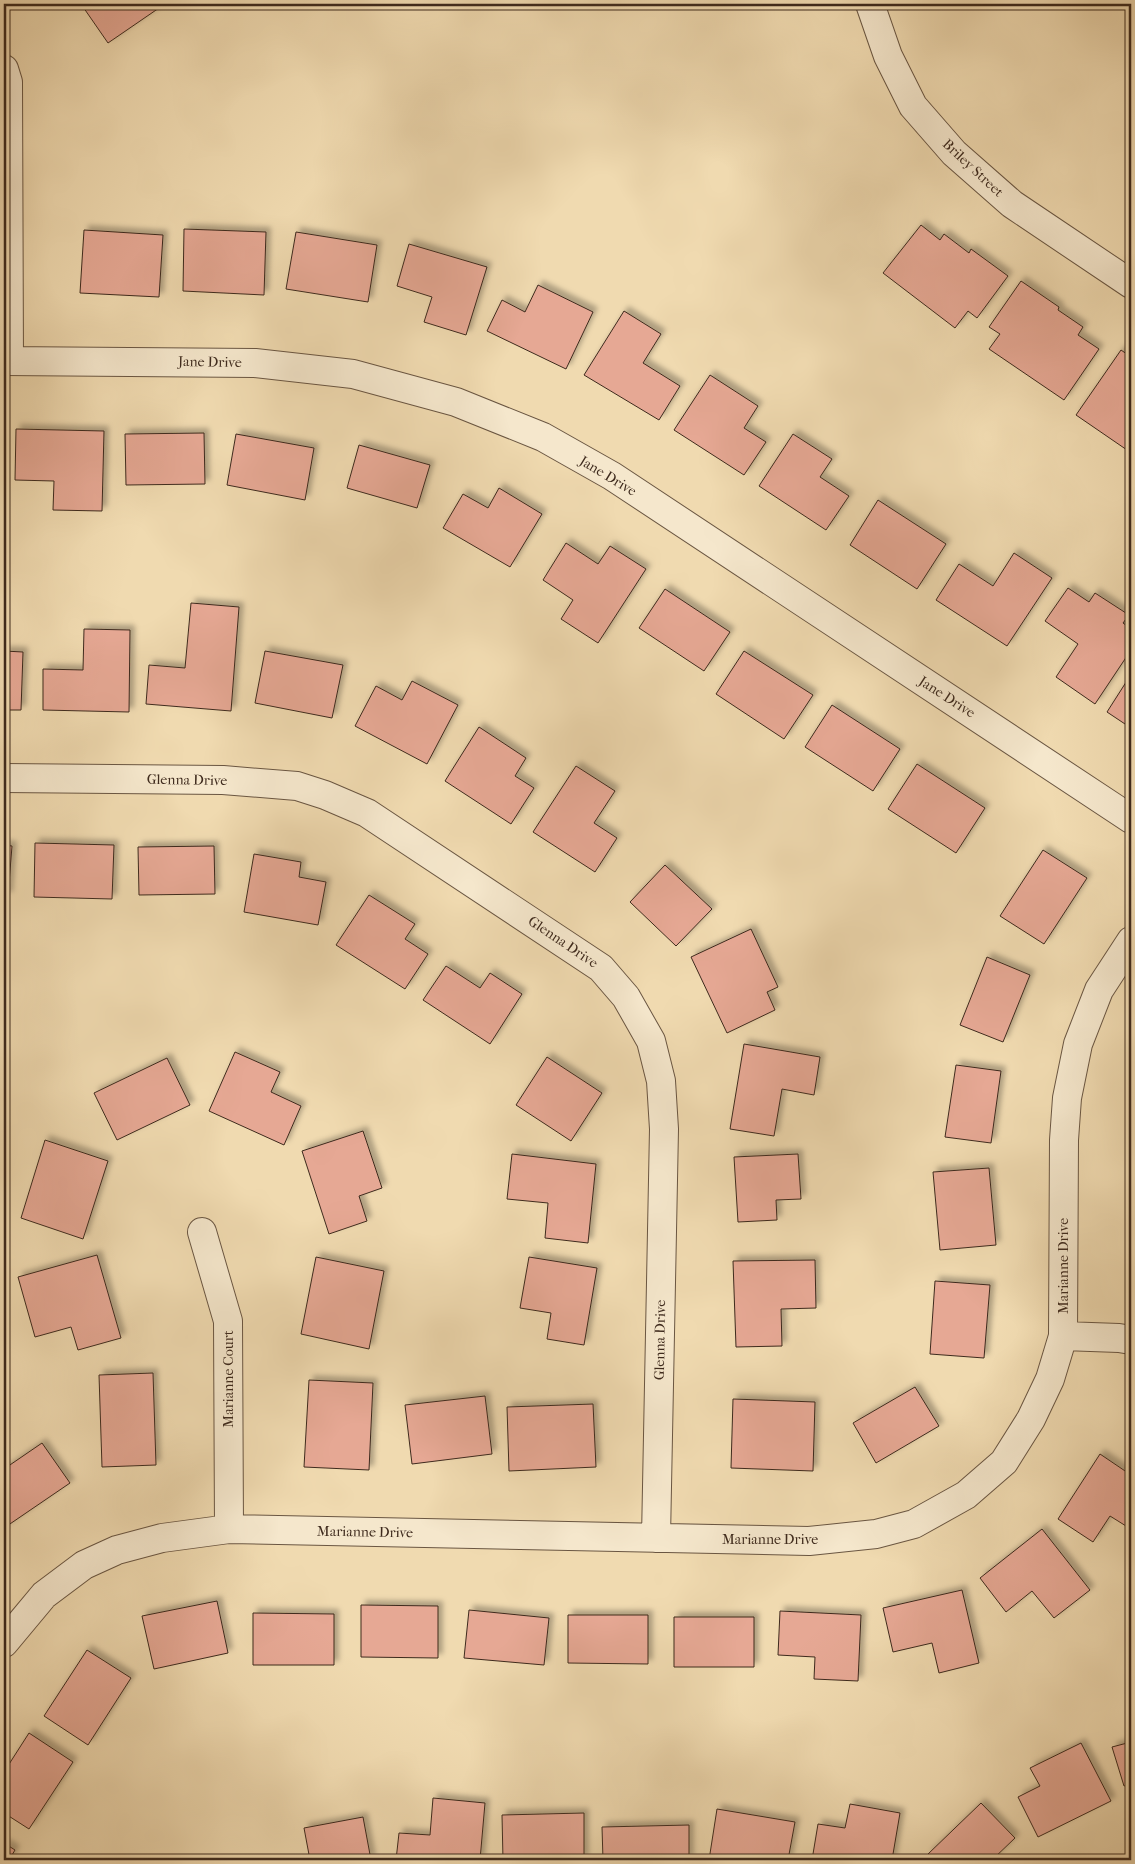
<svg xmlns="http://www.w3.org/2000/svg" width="1135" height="1864" font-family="'IM FELL French Canon',serif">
<defs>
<filter id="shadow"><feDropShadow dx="4.5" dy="-4.5" stdDeviation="2.5" flood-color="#0004"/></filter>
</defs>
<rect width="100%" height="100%" fill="#f0dab0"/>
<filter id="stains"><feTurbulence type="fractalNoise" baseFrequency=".004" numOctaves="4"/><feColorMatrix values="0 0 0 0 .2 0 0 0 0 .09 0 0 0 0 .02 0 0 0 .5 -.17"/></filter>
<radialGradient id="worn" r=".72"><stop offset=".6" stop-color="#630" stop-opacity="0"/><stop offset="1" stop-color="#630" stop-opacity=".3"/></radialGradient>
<path fill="#e6a894" stroke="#3e2a1d" filter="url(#shadow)" d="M 81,4 L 156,4 L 159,8 L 108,43 Z
M 921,225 L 940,240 L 944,234 L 969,253 L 971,249 L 1008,276 L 977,318 L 968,311 L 955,328 L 883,273 Z
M 184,229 L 266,232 L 264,295 L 183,291 Z
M 84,230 L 163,235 L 159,297 L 80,293 Z
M 296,232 L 377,245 L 368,302 L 286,289 Z
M 409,244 L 487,267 L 466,335 L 424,322 L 432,297 L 397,286 Z
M 1021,281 L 1059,307 L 1058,310 L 1083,327 L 1078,335 L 1099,349 L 1064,400 L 989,349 L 1000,334 L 989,327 Z
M 538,285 L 593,312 L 566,369 L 487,331 L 502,300 L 525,312 Z
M 624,311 L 661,334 L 643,363 L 680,386 L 659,420 L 584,375 Z
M 1121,350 L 1131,357 L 1131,448 L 1130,447 L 1127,450 L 1076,415 Z
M 710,375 L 758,406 L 744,428 L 766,442 L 744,475 L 674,430 Z
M 16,429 L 104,431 L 102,511 L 53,510 L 54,481 L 15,480 Z
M 204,433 L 205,484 L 126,485 L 125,434 Z
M 236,434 L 314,448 L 305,500 L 227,485 Z
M 793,434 L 832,459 L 820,477 L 849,496 L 826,530 L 759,486 Z
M 359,445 L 430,465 L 417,508 L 347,488 Z
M 499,488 L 542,514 L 510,567 L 443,528 L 463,494 L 488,508 Z
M 878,500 L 946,544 L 917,589 L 850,545 Z
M 566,543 L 598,564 L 610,546 L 646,569 L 598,643 L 561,619 L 573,600 L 543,580 Z
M 1014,553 L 1052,578 L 1007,646 L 936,600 L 959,564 L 993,586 Z
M 1068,588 L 1089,602 L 1095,593 L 1129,615 L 1123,623 L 1131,629 L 1131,650 L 1095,704 L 1056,677 L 1078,644 L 1045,621 Z
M 665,589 L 730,632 L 704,671 L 639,628 Z
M 191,603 L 239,607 L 231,711 L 146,704 L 149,665 L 185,668 Z
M 84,629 L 130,630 L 129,712 L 43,710 L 43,669 L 83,670 Z
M 4,651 L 23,652 L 21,710 L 4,710 Z
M 265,651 L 343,665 L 332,718 L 255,703 Z
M 744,651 L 813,695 L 784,739 L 716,694 Z
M 1130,676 L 1131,677 L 1131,728 L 1107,712 Z
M 412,681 L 458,705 L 427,764 L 355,726 L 376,686 L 402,700 Z
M 832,705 L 900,749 L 873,791 L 805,747 Z
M 479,727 L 526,758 L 515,776 L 534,788 L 511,824 L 445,781 Z
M 917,764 L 985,808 L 956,853 L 888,809 Z
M 576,766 L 615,791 L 594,823 L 617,838 L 595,872 L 533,832 Z
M 35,843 L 114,845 L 112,899 L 34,897 Z
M 4,845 L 12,846 L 8,896 L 4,896 Z
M 214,846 L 215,894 L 139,895 L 138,847 Z
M 1043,850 L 1087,878 L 1044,944 L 1000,916 Z
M 254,854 L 301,862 L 299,877 L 326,882 L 318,925 L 244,912 Z
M 665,865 L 712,909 L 676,946 L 630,902 Z
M 369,895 L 415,924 L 405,939 L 428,954 L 405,989 L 336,945 Z
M 751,929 L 778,987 L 767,992 L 775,1010 L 727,1033 L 691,957 Z
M 987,957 L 1030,975 L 1003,1042 L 960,1025 Z
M 446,966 L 480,988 L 490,973 L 522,994 L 490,1044 L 423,1000 Z
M 744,1044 L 820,1057 L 814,1095 L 782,1089 L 774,1136 L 730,1129 Z
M 235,1052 L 280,1072 L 271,1092 L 301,1106 L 284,1145 L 209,1111 Z
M 547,1057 L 602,1093 L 571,1141 L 516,1105 Z
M 167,1058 L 190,1105 L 117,1140 L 94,1093 Z
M 956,1065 L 1001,1071 L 991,1143 L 945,1137 Z
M 363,1131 L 382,1188 L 359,1196 L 367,1221 L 329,1234 L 302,1151 Z
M 45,1140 L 108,1161 L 83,1239 L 21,1218 Z
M 512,1154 L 596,1164 L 588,1243 L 545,1238 L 548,1203 L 507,1199 Z
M 798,1154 L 801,1199 L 776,1200 L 777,1220 L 738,1222 L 734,1157 Z
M 989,1168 L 996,1245 L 940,1250 L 933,1172 Z
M 97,1255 L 121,1338 L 78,1350 L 71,1327 L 35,1337 L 18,1277 Z
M 316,1257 L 384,1271 L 369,1349 L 301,1334 Z
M 529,1257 L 597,1268 L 584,1345 L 547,1339 L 551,1313 L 520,1308 Z
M 815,1260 L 816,1308 L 781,1309 L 782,1346 L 736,1347 L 733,1261 Z
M 935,1281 L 990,1285 L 984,1358 L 930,1354 Z
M 153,1373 L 156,1465 L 102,1467 L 99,1375 Z
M 309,1380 L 373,1383 L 369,1470 L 304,1467 Z
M 915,1387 L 939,1426 L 876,1463 L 853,1423 Z
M 485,1396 L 492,1454 L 412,1464 L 405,1405 Z
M 733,1399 L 815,1402 L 813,1471 L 731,1468 Z
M 593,1404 L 596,1467 L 509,1471 L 507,1407 Z
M 42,1443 L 70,1483 L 4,1528 L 4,1469 Z
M 1100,1454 L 1131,1475 L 1131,1518 L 1126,1526 L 1110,1516 L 1093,1542 L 1058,1519 Z
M 1042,1529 L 1090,1590 L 1054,1618 L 1032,1591 L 1006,1612 L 980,1578 Z
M 962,1590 L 979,1663 L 939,1673 L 932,1643 L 893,1652 L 883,1608 Z
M 217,1601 L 228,1653 L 154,1669 L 142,1616 Z
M 361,1605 L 438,1606 L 438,1658 L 361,1657 Z
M 469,1610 L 549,1618 L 544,1665 L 464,1658 Z
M 780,1611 L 861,1615 L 858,1681 L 814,1679 L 815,1657 L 778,1655 Z
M 253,1613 L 334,1614 L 334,1665 L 253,1665 Z
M 568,1615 L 648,1615 L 648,1664 L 568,1663 Z
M 674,1617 L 754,1617 L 754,1667 L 674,1667 Z
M 87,1650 L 131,1678 L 88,1745 L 44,1716 Z
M 29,1733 L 73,1762 L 29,1829 L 4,1813 L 4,1772 Z
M 1131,1742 L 1131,1784 L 1124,1786 L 1112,1747 Z
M 1081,1743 L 1111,1801 L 1038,1837 L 1018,1797 L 1040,1786 L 1030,1768 Z
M 433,1798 L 485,1803 L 480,1860 L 396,1860 L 399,1833 L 430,1835 Z
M 981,1803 L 1015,1838 L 992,1860 L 932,1860 L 927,1855 Z
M 850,1804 L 900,1813 L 892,1860 L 812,1860 L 818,1824 L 845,1828 Z
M 717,1809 L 795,1822 L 788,1860 L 709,1860 Z
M 584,1813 L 584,1860 L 503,1860 L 502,1815 Z
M 363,1817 L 371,1860 L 310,1860 L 304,1828 Z
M 689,1825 L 689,1860 L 603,1860 L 602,1827 Z
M 4,1843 L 15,1850 L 9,1860 L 4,1860 Z"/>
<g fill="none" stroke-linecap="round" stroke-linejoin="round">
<defs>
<path id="street" d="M 870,4 L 888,56 L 913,106 L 954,153 L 1012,204 L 1131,284
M 4,69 L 8,82 L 9,361
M 4,361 L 255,363 L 353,374 L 456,402 L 543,437 L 612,476 L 1131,819
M 4,778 L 223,780 L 297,786 L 325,795 L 367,813 L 601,968 L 626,997 L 651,1041 L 661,1081 L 664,1129 L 656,1538
M 202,1232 L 228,1321 L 229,1529
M 1063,1336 L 1119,1338 L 1131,1340
M 4,1643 L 44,1595 L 84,1565 L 117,1550 L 162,1538 L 229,1529 L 809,1541 L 876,1534 L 914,1524 L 966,1495 L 1004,1462 L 1031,1419 L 1050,1379 L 1063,1336 L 1064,1140 L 1067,1098 L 1078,1044 L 1099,990 L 1131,941"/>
</defs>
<use href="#street" stroke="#6a5642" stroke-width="30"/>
<use href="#street" stroke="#f5e7cc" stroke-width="28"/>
</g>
<g text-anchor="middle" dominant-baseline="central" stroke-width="4" stroke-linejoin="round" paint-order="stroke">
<g font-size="14" fill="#3e2a1d" stroke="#f5e7cc">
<text transform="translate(973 168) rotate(43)">Briley Street</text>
<text transform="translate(210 362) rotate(1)">Jane Drive</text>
<text transform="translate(608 476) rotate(31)">Jane Drive</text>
<text transform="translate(947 697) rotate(33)">Jane Drive</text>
<text transform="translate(187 780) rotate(1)">Glenna Drive</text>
<text transform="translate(563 942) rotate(34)">Glenna Drive</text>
<text transform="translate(1063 1266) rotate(-90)">Marianne Drive</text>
<text transform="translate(660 1340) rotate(-89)">Glenna Drive</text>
<text transform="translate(228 1379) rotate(-90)">Marianne Court</text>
<text transform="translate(365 1532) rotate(1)">Marianne Drive</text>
<text x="770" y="1539">Marianne Drive</text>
</g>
</g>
<rect width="1135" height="1864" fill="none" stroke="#f0dab0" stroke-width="20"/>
<rect x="5" y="5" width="1125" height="1854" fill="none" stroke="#3e2a1d" stroke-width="2.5"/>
<rect x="10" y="10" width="1115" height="1844" fill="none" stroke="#3e2a1d"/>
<rect width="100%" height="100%" filter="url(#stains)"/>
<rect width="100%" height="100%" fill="url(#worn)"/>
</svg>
